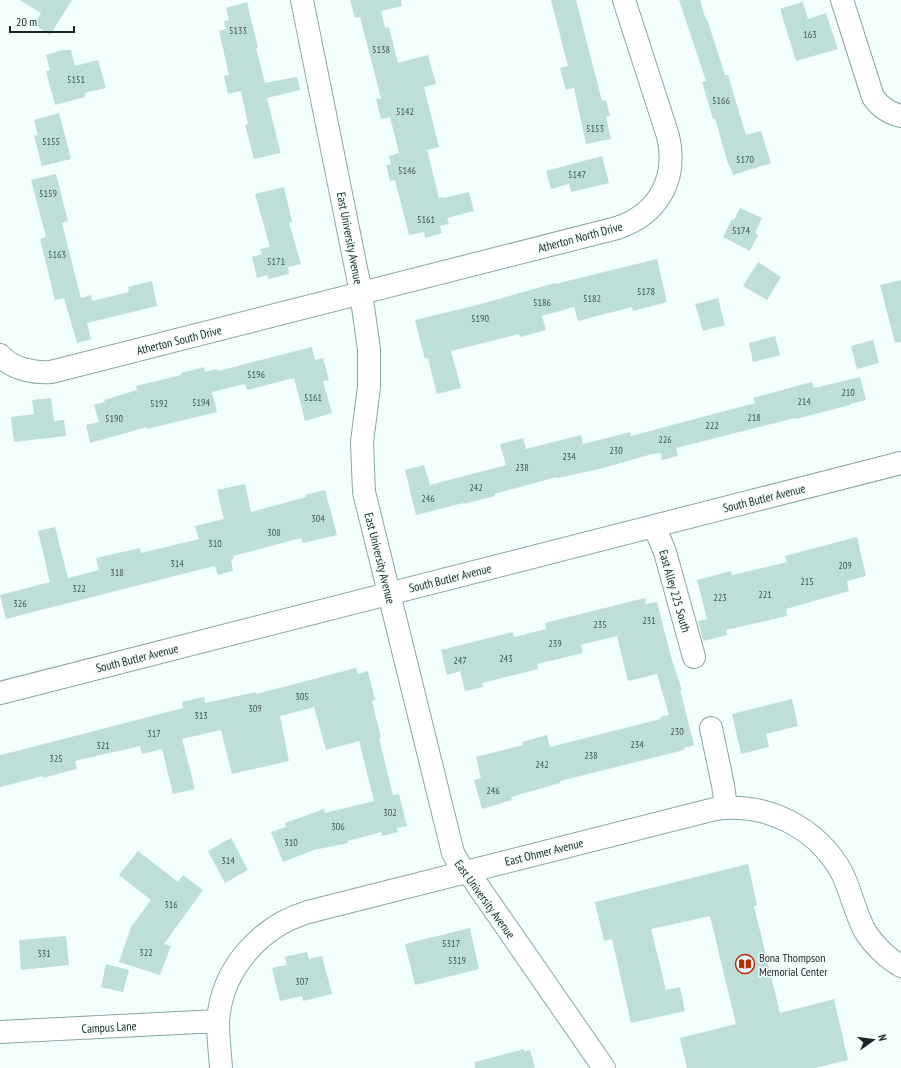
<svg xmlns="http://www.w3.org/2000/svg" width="901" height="1068" font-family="'PT Sans Narrow',sans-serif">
<rect width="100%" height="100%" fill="#f2fffd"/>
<path fill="#bededa" d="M 20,0 L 72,0 L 50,35 L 34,24 L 41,13 Z
M 350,0 L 401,0 L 402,6 L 381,11 L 385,28 L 389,27 L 398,63 L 428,55 L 436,84 L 424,87 L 439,147 L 427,150 L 439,198 L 442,197 L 443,198 L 469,192 L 474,211 L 447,218 L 449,224 L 440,226 L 442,233 L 425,238 L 424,232 L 409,235 L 395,180 L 390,181 L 386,165 L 391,164 L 389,156 L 399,153 L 390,117 L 381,119 L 376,99 L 381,98 L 360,17 L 355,18 Z
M 551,0 L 576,0 L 602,101 L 606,100 L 610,116 L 606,117 L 611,139 L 586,144 L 574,88 L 566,90 L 560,68 L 568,66 Z
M 679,0 L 700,0 L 706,20 L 707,19 L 725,75 L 728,75 L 746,135 L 761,131 L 771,163 L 733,175 L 729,164 L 728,164 L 715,118 L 713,119 L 702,82 L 706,81 Z
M 247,2 L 258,48 L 256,48 L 265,83 L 297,77 L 300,90 L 267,98 L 280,150 L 280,153 L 254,159 L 245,125 L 248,124 L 241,91 L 228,94 L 224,76 L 229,75 L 219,31 L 226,29 L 224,21 L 229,20 L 226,8 Z
M 803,2 L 808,19 L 826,13 L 838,49 L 796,61 L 780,9 Z
M 63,50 L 71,50 L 75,66 L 98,60 L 106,88 L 85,93 L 85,97 L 55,105 L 46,71 L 50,70 L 46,55 Z
M 59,113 L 71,159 L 42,166 L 34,136 L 38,135 L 34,120 Z
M 602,156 L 609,183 L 571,192 L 569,184 L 551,189 L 546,171 Z
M 56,174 L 68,221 L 62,223 L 81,298 L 91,295 L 92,301 L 129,292 L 128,287 L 152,281 L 157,306 L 87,323 L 91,339 L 77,343 L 64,298 L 55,300 L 40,239 L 46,237 L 31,180 Z
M 284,187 L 292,222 L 289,223 L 301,264 L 288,267 L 289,274 L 268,279 L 267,275 L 257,278 L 252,257 L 262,254 L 260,249 L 270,247 L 255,194 Z
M 740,208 L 762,218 L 755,233 L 758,235 L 750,251 L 723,237 L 732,219 L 734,220 Z
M 657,259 L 667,302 L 633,311 L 632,307 L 578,321 L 574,307 L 542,316 L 546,330 L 520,337 L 519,334 L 451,351 L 461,388 L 437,394 L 428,358 L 425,359 L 415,320 L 477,305 L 555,283 L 555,284 Z
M 758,262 L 781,277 L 767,300 L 743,286 Z
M 901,280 L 901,342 L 895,343 L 880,285 Z
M 718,298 L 725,325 L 703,331 L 695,304 Z
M 775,336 L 780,355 L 753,362 L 749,343 Z
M 873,340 L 879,363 L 857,369 L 851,346 Z
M 312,347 L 315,360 L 323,358 L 329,380 L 323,381 L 332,413 L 305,421 L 294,378 L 247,390 L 245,384 L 212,392 L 217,412 L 147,429 L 147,427 L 90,443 L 86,425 L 99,422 L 94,405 L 105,402 L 104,400 L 137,390 L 136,386 L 181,375 L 181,373 L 204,367 L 205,372 L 217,369 L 218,371 Z
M 860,377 L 866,400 L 850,404 L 850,405 L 796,419 L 795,418 L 676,448 L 678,456 L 662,460 L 661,453 L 652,454 L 603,468 L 558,478 L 557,477 L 494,494 L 495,496 L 463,504 L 463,503 L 416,515 L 405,470 L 424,465 L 430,485 L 506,465 L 500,444 L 523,438 L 526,449 L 581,435 L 583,444 L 630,432 L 631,436 L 755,403 L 753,398 L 812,382 L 814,388 Z
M 51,398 L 54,421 L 64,420 L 66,436 L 14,442 L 11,417 L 34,414 L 32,400 Z
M 245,484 L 251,512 L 306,497 L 305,495 L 325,490 L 337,535 L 303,543 L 301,538 L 233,556 L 234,559 L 231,560 L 233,571 L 218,575 L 215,566 L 206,568 L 6,619 L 0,595 L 50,582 L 38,531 L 55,527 L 68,578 L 99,570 L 96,558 L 140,548 L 141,553 L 199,539 L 195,526 L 224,519 L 217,490 Z
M 857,537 L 866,576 L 847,581 L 849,591 L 786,609 L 787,616 L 726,630 L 727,635 L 703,641 L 698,621 L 707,619 L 697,580 L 731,571 L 732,575 L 787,562 L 785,556 Z
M 645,598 L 646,604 L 657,602 L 671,657 L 682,690 L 680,690 L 694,745 L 684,748 L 684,750 L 560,781 L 560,783 L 511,797 L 512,800 L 482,809 L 474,780 L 481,778 L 476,757 L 523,745 L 522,742 L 547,735 L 550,747 L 661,719 L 660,717 L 669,715 L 657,674 L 628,681 L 617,636 L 581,645 L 583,653 L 537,664 L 538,669 L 482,683 L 483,687 L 465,691 L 460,671 L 447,675 L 441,650 L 513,632 L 514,637 L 546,629 L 545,623 Z
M 356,668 L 358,674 L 368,671 L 375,700 L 372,701 L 381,738 L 379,738 L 393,795 L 399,794 L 407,826 L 397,828 L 398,832 L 382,836 L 381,832 L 348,841 L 348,843 L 314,850 L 283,862 L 271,832 L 286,827 L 285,823 L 324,809 L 325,813 L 374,801 L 359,741 L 326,750 L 314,707 L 280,716 L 289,761 L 232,774 L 221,730 L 182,739 L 195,789 L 173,794 L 162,749 L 142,754 L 140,746 L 75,761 L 77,769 L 43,778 L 43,776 L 0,787 L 0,755 L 5,754 L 183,708 L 182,702 L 204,697 L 205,703 L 256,692 L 256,694 Z
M 792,699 L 798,726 L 766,734 L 769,747 L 741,754 L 732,714 Z
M 231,838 L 248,870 L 225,883 L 208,851 Z
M 138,851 L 178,882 L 183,875 L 203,890 L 164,944 L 171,946 L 160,975 L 119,962 L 131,927 L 151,900 L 119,875 Z
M 748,864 L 757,905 L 754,906 L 780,1013 L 834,999 L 848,1060 L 815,1068 L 687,1068 L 680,1038 L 736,1024 L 710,916 L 651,929 L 666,990 L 680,987 L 685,1011 L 631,1023 L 612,939 L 604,941 L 595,902 Z
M 470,928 L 479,969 L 415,985 L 405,944 Z
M 66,936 L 69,965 L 21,970 L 19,940 Z
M 307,952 L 309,959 L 322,956 L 332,994 L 303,1001 L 302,996 L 280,1001 L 272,968 L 287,965 L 285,957 Z
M 106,964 L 129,970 L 123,992 L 101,987 Z
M 524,1049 L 524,1051 L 530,1050 L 535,1068 L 475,1068 L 475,1062 Z"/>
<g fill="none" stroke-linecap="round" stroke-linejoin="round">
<defs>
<path id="minor" d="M 302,0 L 361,293 L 369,349 L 369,387 L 362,442 L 364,492 L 453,853 L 461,867 L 471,876 L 604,1068
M 842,0 L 873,97 C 880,107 888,113 901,116
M 0,355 C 12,369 33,373 51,372 L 617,228 C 659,214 678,178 668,136 L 624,0
M 654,526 L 665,552 L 694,657
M 0,693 L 901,463
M 711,728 L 723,785 L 726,807
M 0,1032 L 218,1021
M 221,1068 C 220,1053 218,1037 218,1022 C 221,970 259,927 308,912 L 715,809 C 766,802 817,827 842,873 C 851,891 856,916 866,933 C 874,945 888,959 901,966"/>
</defs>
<use href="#minor" stroke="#88a7a4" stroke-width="24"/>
<use href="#minor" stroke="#fff" stroke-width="22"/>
</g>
<defs>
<symbol id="library-ring" viewBox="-11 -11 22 22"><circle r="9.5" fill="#f2fffd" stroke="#b62c06" stroke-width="1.5"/><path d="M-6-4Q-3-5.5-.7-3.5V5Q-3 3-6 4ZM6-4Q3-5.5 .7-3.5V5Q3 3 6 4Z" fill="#b62c06"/></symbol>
</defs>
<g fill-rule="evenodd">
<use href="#library-ring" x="734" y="953" width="22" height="22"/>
</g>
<g text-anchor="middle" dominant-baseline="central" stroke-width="3" stroke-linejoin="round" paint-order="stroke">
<g font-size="10" fill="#435452">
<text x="238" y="30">5133</text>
<text x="810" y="34">163</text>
<text x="381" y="49">5138</text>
<text x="76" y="79">5151</text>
<text x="721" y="100">5166</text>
<text x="405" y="111">5142</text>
<text x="595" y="128">5153</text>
<text x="51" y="141">5155</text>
<text x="745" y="159">5170</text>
<text x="407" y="170">5146</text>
<text x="577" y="174">5147</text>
<text x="48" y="193">5159</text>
<text x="426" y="219">5161</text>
<text x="741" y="230">5174</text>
<text x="57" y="254">5163</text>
<text x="276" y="261">5171</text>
<text x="646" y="291">5178</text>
<text x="592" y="298">5182</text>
<text x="542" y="302">5186</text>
<text x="480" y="318">5190</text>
<text x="256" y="374">5196</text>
<text x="848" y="392">210</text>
<text x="313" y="397">5161</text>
<text x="804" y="401">214</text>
<text x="201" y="402">5194</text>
<text x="159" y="403">5192</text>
<text x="754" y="417">218</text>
<text x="114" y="418">5190</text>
<text x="712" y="425">222</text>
<text x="665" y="439">226</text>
<text x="616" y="450">230</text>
<text x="569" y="456">234</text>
<text x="522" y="467">238</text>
<text x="476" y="487">242</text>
<text x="428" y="498">246</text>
<text x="318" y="518">304</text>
<text x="274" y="532">308</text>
<text x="215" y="543">310</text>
<text x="177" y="563">314</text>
<text x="845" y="565">209</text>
<text x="117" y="572">318</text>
<text x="807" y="581">215</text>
<text x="79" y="588">322</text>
<text x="765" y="594">221</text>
<text x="720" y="597">223</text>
<text x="20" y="603">326</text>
<text x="649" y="620">231</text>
<text x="600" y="624">235</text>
<text x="555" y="643">239</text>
<text x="506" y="658">243</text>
<text x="460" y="660">247</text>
<text x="302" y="696">305</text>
<text x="255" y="708">309</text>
<text x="201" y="715">313</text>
<text x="677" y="731">230</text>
<text x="154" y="733">317</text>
<text x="637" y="744">234</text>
<text x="103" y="745">321</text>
<text x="591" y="755">238</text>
<text x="56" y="758">325</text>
<text x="542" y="764">242</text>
<text x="493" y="790">246</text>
<text x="390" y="812">302</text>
<text x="338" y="826">306</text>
<text x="291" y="842">310</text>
<text x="228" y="860">314</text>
<text x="171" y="904">316</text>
<text x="451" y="943">5317</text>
<text x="146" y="952">322</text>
<text x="44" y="953">331</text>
<text x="457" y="960">5319</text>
<text x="302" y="981">307</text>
</g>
<g font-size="12" fill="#1a2625" stroke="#f2fffd">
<text transform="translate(580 237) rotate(-15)">Atherton North Drive</text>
<text transform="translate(350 238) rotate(79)">East University Avenue</text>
<text transform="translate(179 340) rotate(-14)">Atherton South Drive</text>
<text transform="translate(764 498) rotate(-14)">South Butler Avenue</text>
<text transform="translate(380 558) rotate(76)">East University Avenue</text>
<text transform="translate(450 578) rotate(-14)">South Butler Avenue</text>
<text transform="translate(675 591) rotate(74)">East Alley 225 South</text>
<text transform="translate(137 658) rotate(-14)">South Butler Avenue</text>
<text transform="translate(544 852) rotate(-14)">East Ohmer Avenue</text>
<text transform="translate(485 899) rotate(54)">East University Avenue</text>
<text transform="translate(109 1027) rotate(-3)">Campus Lane</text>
</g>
<g font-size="12" fill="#1a2625" stroke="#f2fffd" text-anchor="start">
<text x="759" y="957">Bona Thompson<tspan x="759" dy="14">Memorial Center</tspan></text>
</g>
</g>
<g transform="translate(873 1040) rotate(76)" stroke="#f2fffd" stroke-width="3" paint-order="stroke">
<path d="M0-3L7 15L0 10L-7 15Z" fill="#1a2625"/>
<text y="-6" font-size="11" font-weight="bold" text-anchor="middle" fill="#1a2625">N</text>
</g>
<path d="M10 26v6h64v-6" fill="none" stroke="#1a2625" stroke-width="2"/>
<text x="16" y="26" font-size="12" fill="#1a2625" stroke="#f2fffd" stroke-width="3" paint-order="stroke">20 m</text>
</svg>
